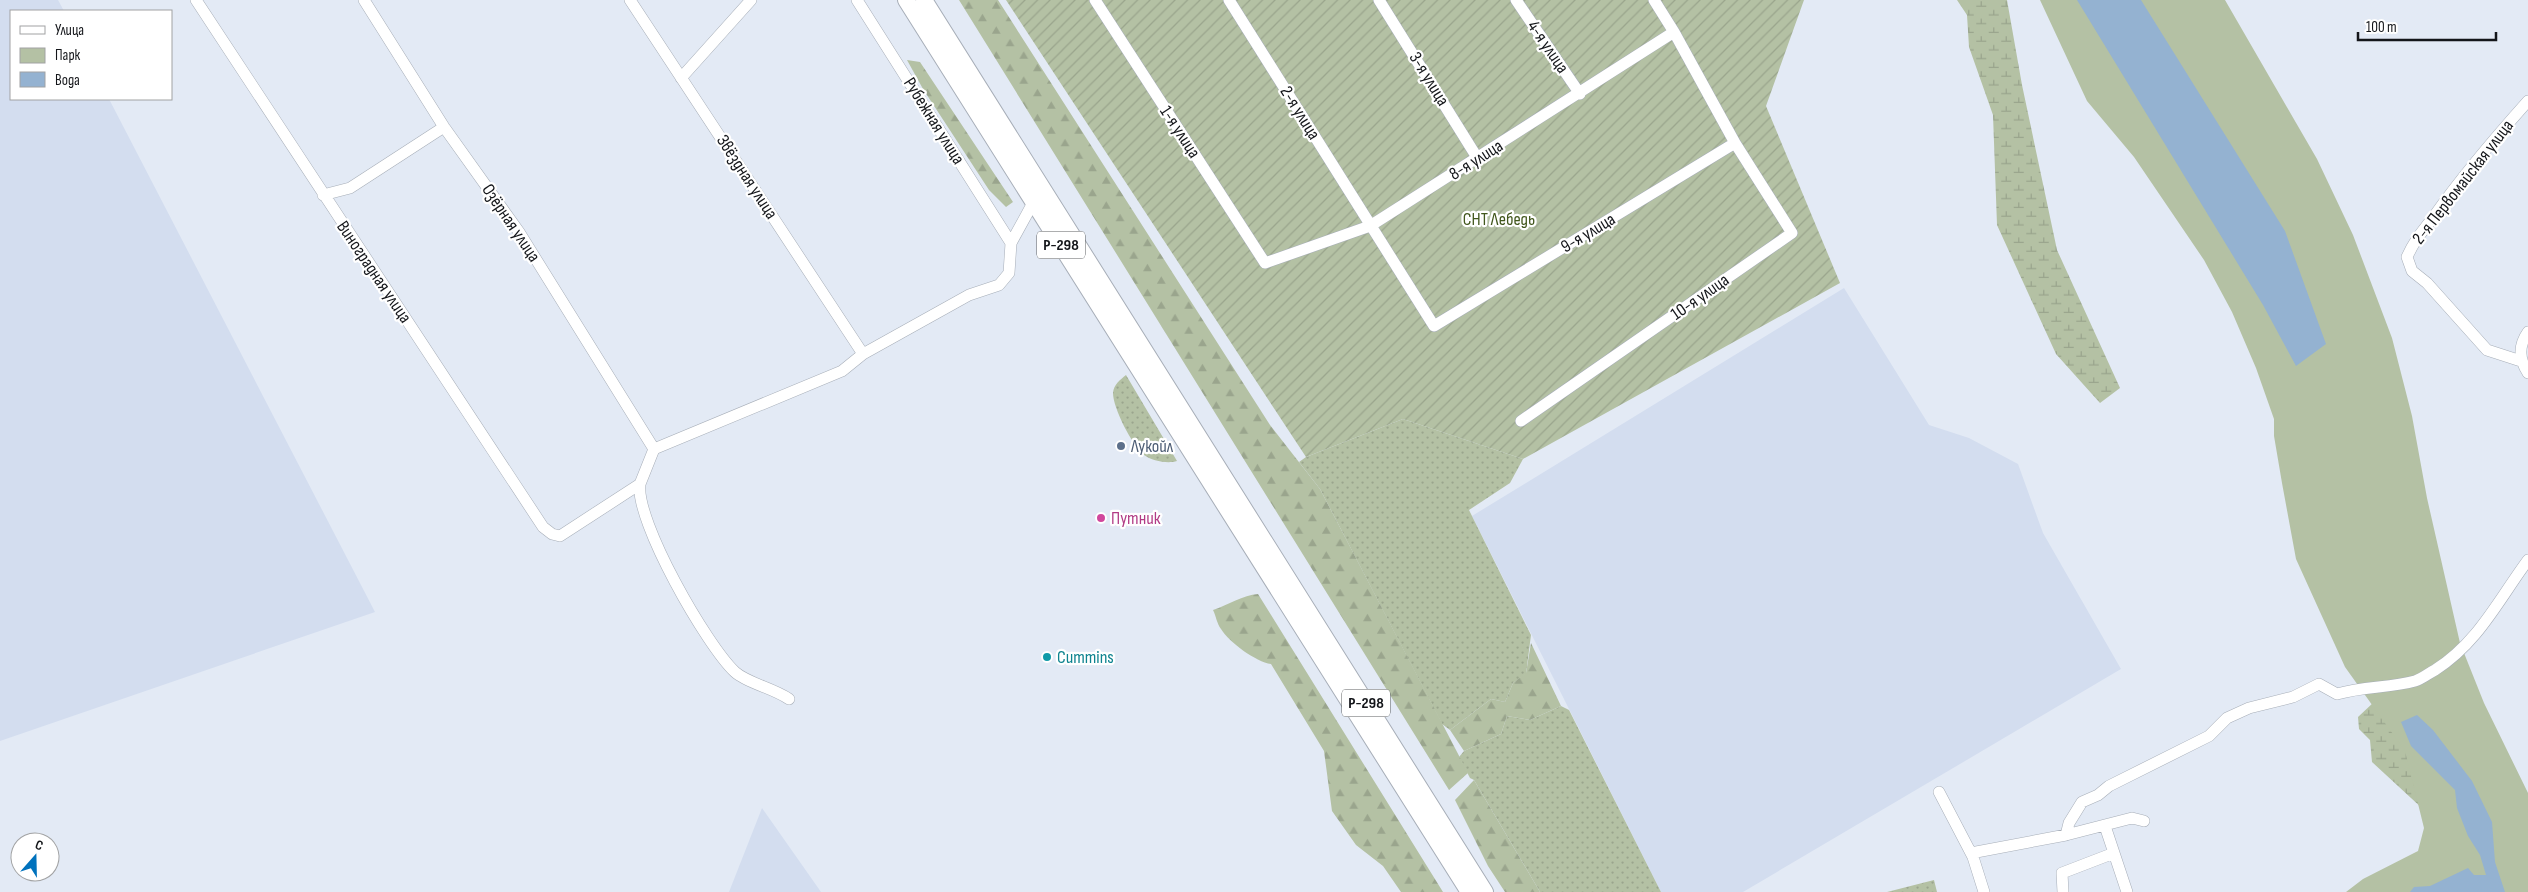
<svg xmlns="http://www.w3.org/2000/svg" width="2528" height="892" font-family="'Sofia Sans Condensed',sans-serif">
<defs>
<pattern id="grass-dots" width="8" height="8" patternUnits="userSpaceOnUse" patternTransform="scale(1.25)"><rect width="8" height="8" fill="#b4c1a4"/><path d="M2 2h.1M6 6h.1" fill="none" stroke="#9aa58d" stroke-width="1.8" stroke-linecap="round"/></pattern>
<pattern id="forest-firs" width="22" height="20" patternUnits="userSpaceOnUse" patternTransform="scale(1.25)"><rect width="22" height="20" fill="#b4c1a4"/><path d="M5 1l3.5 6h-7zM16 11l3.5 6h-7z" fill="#9aa58d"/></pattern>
<pattern id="wetland-marsh" width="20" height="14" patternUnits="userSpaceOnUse" patternTransform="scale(1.25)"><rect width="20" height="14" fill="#b4c1a4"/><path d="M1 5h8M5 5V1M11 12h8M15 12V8" fill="none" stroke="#9aa58d"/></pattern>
<pattern id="garden-furrows" width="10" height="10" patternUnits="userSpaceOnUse" patternTransform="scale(1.25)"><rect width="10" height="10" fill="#b4c1a4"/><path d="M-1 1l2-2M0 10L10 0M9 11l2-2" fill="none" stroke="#9aa58d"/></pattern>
</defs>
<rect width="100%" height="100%" fill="#e3eaf5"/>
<path fill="#d3ddef" d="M 0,0 L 58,0 L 64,11 L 11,11 L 11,99 L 109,99 L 375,612 L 0,741 Z
M 1844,288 L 1929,425 L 1969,438 L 2018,464 L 2043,533 L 2121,669 L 1743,892 L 1661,892 L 1472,516 Z
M 762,808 L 821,892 L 729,892 Z"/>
<path fill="url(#grass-dots)" d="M 1126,375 L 1177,461 C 1168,464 1152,461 1144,455 C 1132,445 1113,408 1113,393 C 1114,384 1120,380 1126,375 Z
M 1403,419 L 1523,459 L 1510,483 L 1469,510 L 1531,635 L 1526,674 L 1513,683 L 1505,702 L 1491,699 L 1450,730 L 1442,724 L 1320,489 L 1299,462 L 1306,457 Z
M 1561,706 L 1569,710 L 1661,892 L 1540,892 L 1474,780 L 1470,778 L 1459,757 L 1464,751 L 1501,734 L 1507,716 L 1530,720 Z
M 1934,880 L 1937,892 L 1887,892 Z"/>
<path fill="url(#forest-firs)" d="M 959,0 L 998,0 L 1270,425 L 1320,489 L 1468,773 L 1449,790 Z
M 907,60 L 920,62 L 1013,202 L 1006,207 L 989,190 L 923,89 Z
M 1258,594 L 1443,892 L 1401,892 L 1383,866 L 1356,845 L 1332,811 L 1324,751 L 1271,664 C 1256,662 1229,642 1221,629 C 1217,624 1216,616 1213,610 C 1228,605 1243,595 1258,594 Z
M 1531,643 L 1561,706 L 1530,720 L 1507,716 L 1501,734 L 1464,751 L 1450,730 L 1491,699 L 1505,702 L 1513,683 L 1526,673 Z
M 1474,780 L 1540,892 L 1505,892 L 1488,866 L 1455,800 Z"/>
<path fill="url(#wetland-marsh)" d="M 1957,0 L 2007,0 L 2022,85 L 2057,250 L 2120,388 L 2100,403 L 2056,354 L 1997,225 L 1993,115 L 1969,47 L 1967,15 Z
M 2374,702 L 2528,892 L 2443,873 L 2424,810 L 2372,762 L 2370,740 L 2359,729 L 2358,717 Z"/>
<path fill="#b4c1a4" d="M 2040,0 L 2225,0 L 2317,159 L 2353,235 L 2392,338 L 2412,416 L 2427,498 L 2460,643 L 2484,703 L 2528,793 L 2528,892 L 2346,892 L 2363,879 L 2418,851 L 2424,828 L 2405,751 L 2345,667 L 2296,559 L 2282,483 L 2274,436 L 2274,419 L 2256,368 L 2232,312 L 2204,260 L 2134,157 L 2087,101 Z"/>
<path fill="url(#garden-furrows)" d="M 1006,0 L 1804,0 L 1766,106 L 1840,283 L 1523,459 L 1403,419 L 1306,457 Z"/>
<path fill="#94b2d1" d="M 2077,0 L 2141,0 L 2285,231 L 2326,344 L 2296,366 L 2263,305 Z
M 2417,715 L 2433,730 L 2472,781 L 2492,822 L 2495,862 L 2505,892 L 2410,892 L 2414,887 L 2430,886 L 2468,868 L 2474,875 L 2486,875 L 2480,855 L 2468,836 L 2457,808 L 2455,790 L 2411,746 L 2401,722 Z"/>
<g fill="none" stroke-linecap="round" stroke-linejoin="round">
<defs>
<path id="minor" d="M 196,0 L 543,527 L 552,534 L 560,536 L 640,484 L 654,449 L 842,371 L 863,354 L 969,295 L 999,285 L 1009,273 L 1011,243 L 1034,201
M 364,0 L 444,127 L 519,232 L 654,449
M 630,0 L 863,354
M 857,0 L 1011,243
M 1095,0 L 1265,263 L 1370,226 L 1674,32
M 1229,0 L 1434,326 L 1735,143 L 1674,32 L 1654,0
M 1379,0 L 1478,159
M 1516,0 L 1580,94
M 681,78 L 751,0
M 323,195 L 350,188 L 444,127
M 2528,332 C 2518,346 2519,359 2528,373
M 2521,361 L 2487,350 L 2427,283 L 2412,271 L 2407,257 C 2415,239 2423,231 2435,215 C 2463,175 2495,138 2528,101
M 1521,421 L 1792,233 L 1735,143
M 640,484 C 635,521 707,646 735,672 C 747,683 773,688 789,699
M 1939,792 L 1973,857 L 1984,892
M 2105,826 L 2127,892
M 2066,835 L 2069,823 L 2082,802 L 2098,795 L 2109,786 L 2209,736 L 2227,718 L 2249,708 L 2293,697 L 2319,684 L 2337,694 C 2364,686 2390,688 2415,681 C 2422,679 2429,673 2435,670 C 2478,643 2499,599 2528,560
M 1971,853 L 2066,835 L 2132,818 L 2144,821
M 2063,892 L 2062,873 L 2114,853"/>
<path id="highway" d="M 906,0 L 1469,892
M 924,0 L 1485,892"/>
</defs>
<use href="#minor" stroke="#a7aeb8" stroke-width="12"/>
<use href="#highway" stroke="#a7aeb8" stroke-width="18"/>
<use href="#minor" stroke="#fff" stroke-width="11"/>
<use href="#highway" stroke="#fff" stroke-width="16"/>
</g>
<circle fill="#5c6f8a" stroke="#fff" stroke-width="2" cx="1121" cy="446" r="5"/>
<circle fill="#d1479c" stroke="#fff" stroke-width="2" cx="1101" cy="518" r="5"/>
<circle fill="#0f9aa8" stroke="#fff" stroke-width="2" cx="1047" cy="657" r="5"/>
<g text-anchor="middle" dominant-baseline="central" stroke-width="4.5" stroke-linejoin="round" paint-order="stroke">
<g fill="#fff" stroke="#5a5c5f" stroke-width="1">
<rect x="1037" y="231.5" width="48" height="27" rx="4"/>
<rect x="1342" y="689.5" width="48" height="27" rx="4"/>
</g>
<g font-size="16" font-weight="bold" fill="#14161a">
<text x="1061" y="245">Р-298</text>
<text x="1366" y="703">Р-298</text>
</g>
<g font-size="18" fill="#14161a" stroke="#fff">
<text transform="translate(1548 47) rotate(56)">4-я улица</text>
<text transform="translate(1429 79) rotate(58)">3-я улица</text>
<text transform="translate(1300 113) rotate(58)">2-я улица</text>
<text transform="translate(934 121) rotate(58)">Рубежная улица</text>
<text transform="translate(1180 132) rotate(57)">1-я улица</text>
<text transform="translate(1476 160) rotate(-32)">8-я улица</text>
<text transform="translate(747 177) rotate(57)">Звёздная улица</text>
<text transform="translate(2463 182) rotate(-52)">2-я Первомайская улица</text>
<text transform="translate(511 223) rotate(56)">Озёрная улица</text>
<text transform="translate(1588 233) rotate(-31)">9-я улица</text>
<text transform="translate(374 272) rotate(56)">Виноградная улица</text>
<text transform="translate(1700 297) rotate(-35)">10-я улица</text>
</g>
<g font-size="18" fill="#42571d" stroke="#fff">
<text x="1499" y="219">СНТ Лебедь</text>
</g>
<g font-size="18" fill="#4e5e75" stroke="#fff" text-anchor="start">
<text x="1131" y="446">Лукойл</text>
</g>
<g font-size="18" fill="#b23c85" stroke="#fff" text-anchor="start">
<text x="1111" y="518">Путник</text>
</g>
<g font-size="18" fill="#0d838f" stroke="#fff" text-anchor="start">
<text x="1057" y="657">Cummins</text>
</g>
</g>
<rect x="10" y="10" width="162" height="90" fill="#ffffff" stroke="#a1a2a3"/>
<rect x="20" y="26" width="25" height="8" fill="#ffffff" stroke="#a1a2a3"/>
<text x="55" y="35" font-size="15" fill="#14161a">Улица</text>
<rect x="20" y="48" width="25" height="15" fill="#b4c1a4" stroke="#a1a2a3"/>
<text x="55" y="60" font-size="15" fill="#14161a">Парк</text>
<rect x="20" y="72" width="25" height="15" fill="#94b2d1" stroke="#a1a2a3"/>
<text x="55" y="85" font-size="15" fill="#14161a">Вода</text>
<g transform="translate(35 857) rotate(20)"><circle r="24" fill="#ffffff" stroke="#a1a2a3"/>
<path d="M0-4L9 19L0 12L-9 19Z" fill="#0072bd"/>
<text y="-8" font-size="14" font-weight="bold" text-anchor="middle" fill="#14161a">С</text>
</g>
<path d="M2358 32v8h138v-8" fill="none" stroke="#14161a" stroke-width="2.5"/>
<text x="2366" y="32" font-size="15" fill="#14161a" stroke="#ffffff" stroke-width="4" paint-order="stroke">100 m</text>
</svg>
